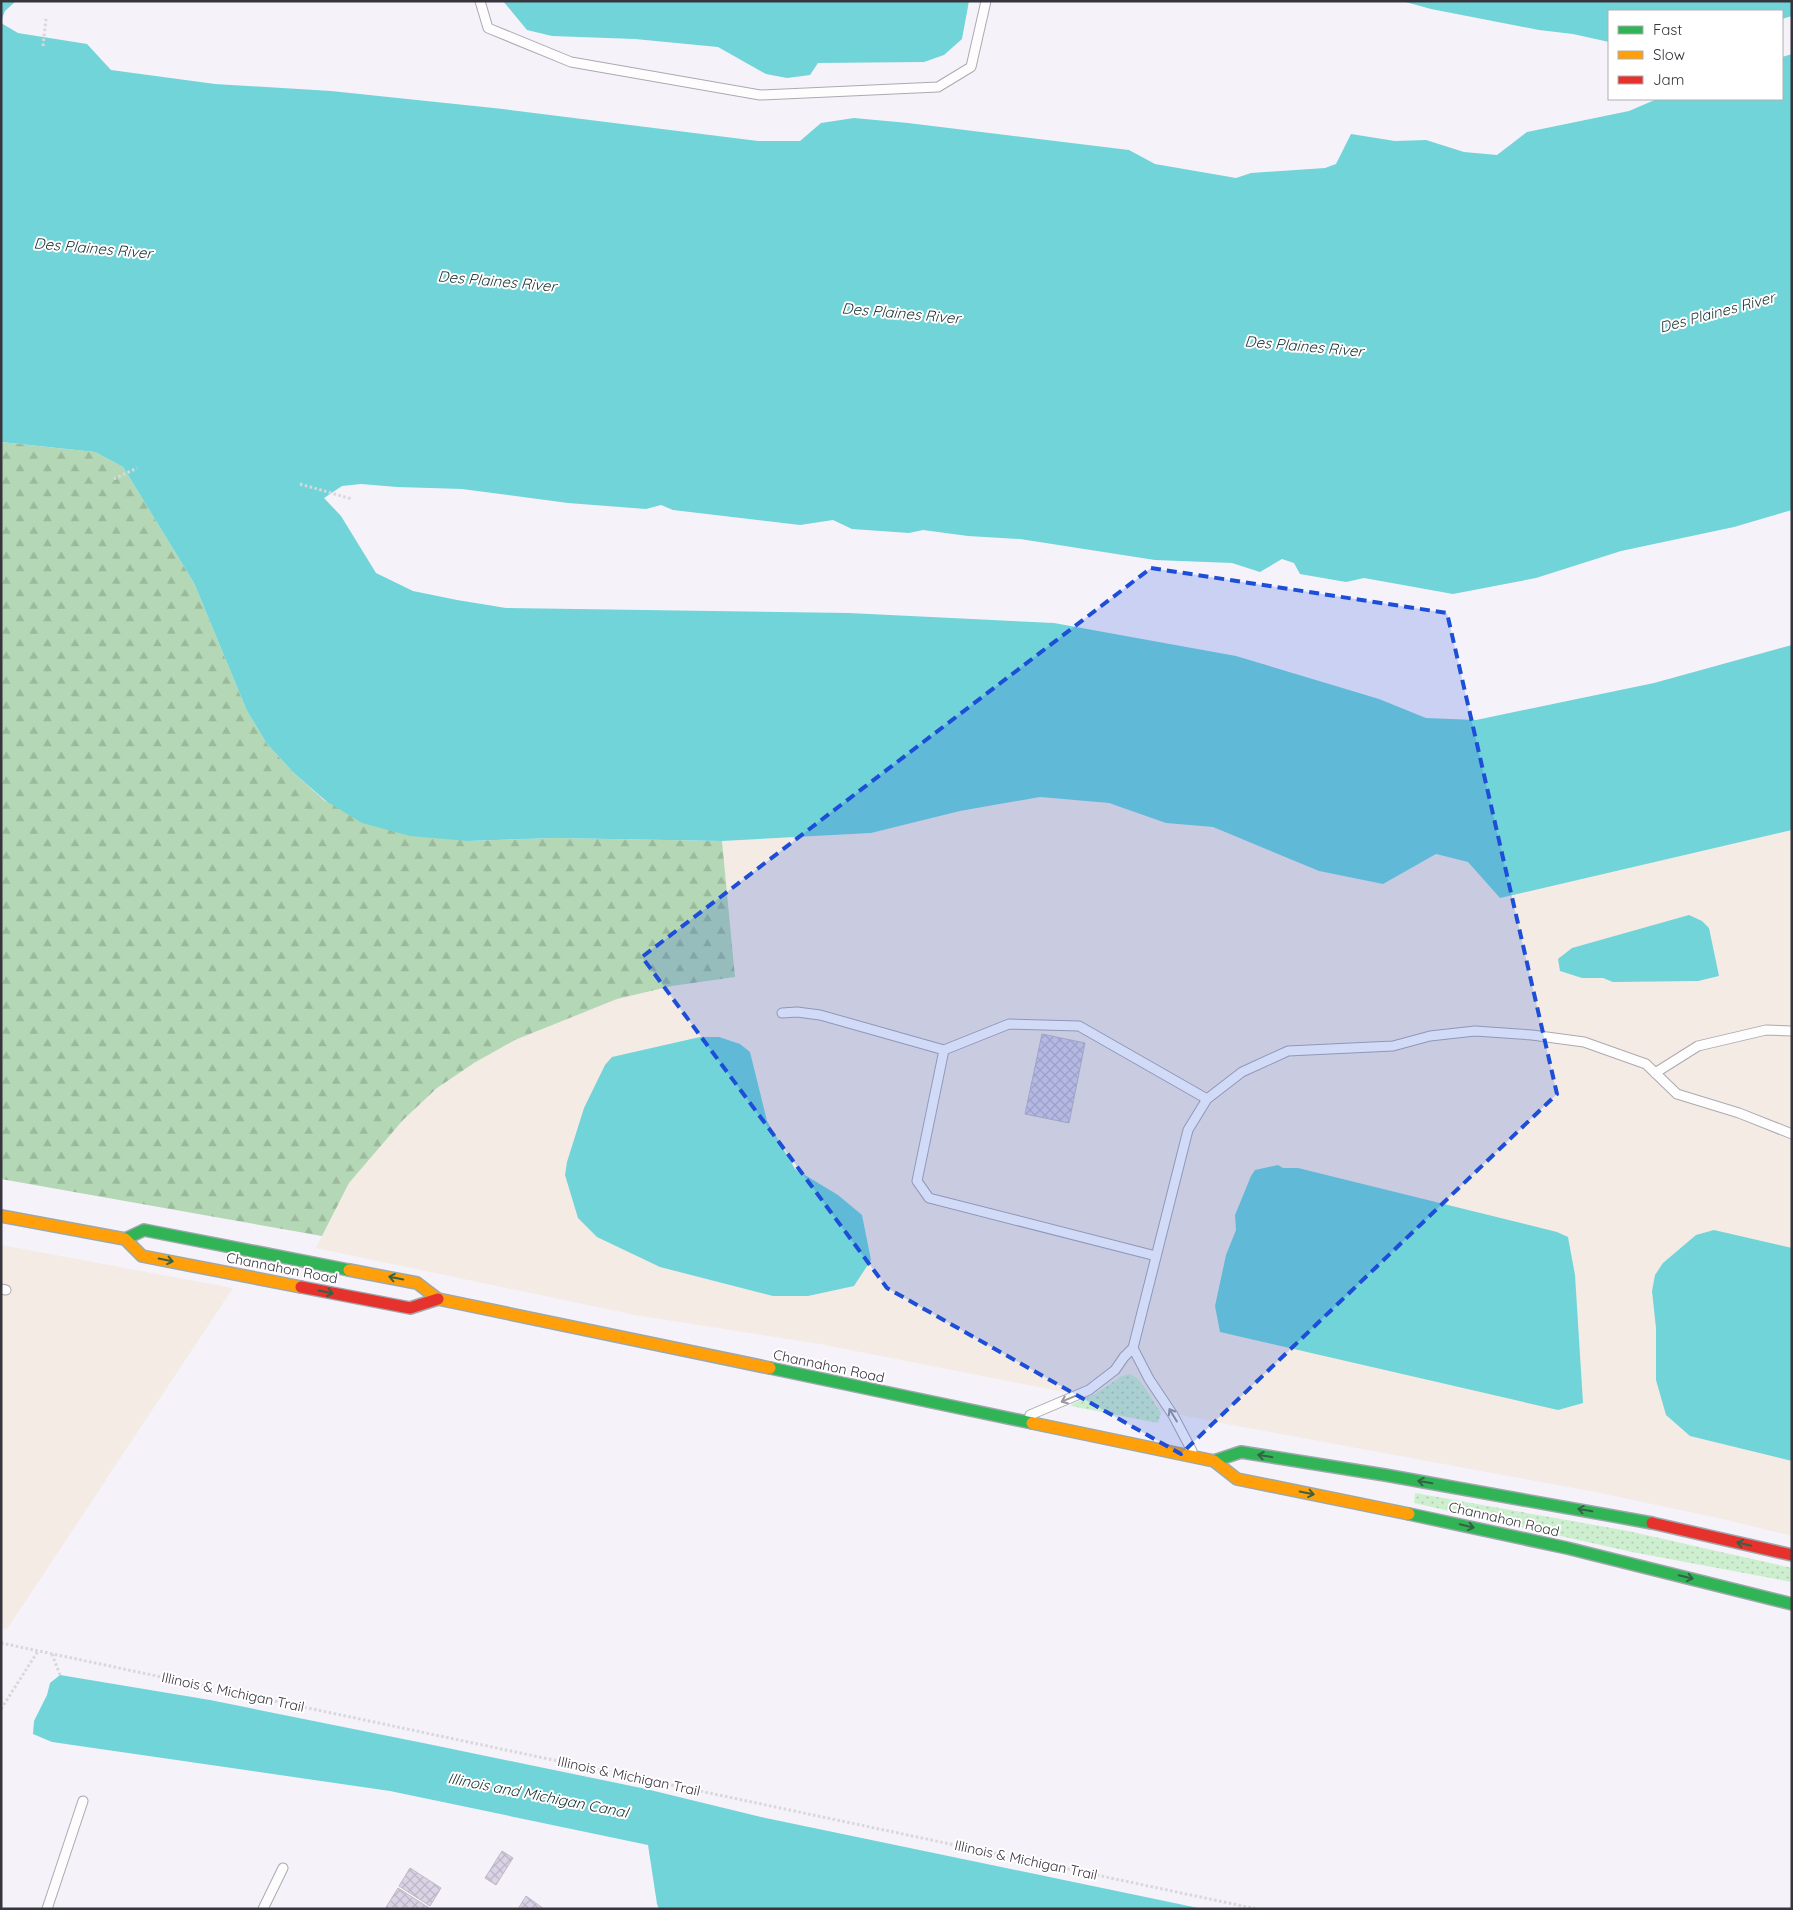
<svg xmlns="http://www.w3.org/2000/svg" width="1793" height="1910" font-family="Quicksand,sans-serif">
<defs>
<pattern id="grass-dots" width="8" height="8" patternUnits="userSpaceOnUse" patternTransform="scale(1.25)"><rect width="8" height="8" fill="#cdefcf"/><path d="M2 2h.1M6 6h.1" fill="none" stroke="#b1ceb3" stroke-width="1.8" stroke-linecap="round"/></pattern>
<pattern id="forest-firs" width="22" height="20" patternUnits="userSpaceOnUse" patternTransform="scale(1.25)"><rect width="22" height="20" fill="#b4d8b6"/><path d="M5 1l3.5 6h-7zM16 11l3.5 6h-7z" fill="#9bba9d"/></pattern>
<pattern id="building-cross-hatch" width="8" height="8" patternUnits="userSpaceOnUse" patternTransform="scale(1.25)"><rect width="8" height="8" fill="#dad3e6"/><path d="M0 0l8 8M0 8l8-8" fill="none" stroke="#bcb6c6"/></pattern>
</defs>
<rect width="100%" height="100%" fill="#f5f2fa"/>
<path fill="#f4ebe4" d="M 1040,797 L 1109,803 L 1166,823 L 1213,827 L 1319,871 L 1383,884 L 1436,854 L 1468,862 L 1500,897 L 1792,830 L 1792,1536 L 1723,1519 L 1595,1492 L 1216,1422 L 820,1344 L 635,1315 L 316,1248 L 349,1183 L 377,1149 L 403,1120 L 437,1088 L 474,1063 L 515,1040 L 617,999 L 672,986 L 735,977 L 722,841 L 871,833 L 960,811 Z
M 1,1245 L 233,1288 L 7,1629 L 1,1628 Z"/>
<path fill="url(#grass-dots)" d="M 1130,1374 C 1142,1378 1153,1402 1161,1413 L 1158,1423 L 1071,1406 L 1072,1404 L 1095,1394 L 1122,1376 Z
M 1415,1493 L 1628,1531 L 1792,1568 L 1792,1582 L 1632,1552 L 1414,1503 Z"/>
<path fill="url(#forest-firs)" d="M 1,442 L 95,452 L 123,467 L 194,583 L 247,711 L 267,744 L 295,774 L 325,801 L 468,841 L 555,838 L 722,841 L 735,977 L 672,986 L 617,999 L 515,1040 L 474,1063 L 437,1088 L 403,1120 L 349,1183 L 322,1236 L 1,1179 Z"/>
<path fill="#71d4d8" d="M 1,1 L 16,1 L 5,11 L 1,21 Z
M 503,1 L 969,1 L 962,39 L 944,55 L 924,62 L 818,63 L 810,75 L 787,78 L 766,74 L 718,47 L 635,39 L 552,36 L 527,30 Z
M 1402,1 L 1792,1 L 1792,16 L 1782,19 L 1782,11 L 1609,11 L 1609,42 L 1573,34 L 1539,30 L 1431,9 Z
M 1,23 L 18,33 L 87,44 L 111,70 L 215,84 L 331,91 L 503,109 L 758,141 L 800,141 L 821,123 L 854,118 L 908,123 L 1129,150 L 1155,164 L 1236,178 L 1251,173 L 1325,168 L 1336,164 L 1351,134 L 1395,141 L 1426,140 L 1464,152 L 1497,155 L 1527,132 L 1629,111 L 1657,99 L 1782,99 L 1782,57 L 1792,54 L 1792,510 L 1734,527 L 1621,551 L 1536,578 L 1453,594 L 1364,578 L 1346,582 L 1300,574 L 1294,563 L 1282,559 L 1260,572 L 1232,563 L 1155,560 L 1020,539 L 968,536 L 923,530 L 909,533 L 852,529 L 833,520 L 800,525 L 673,510 L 661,505 L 646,509 L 568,503 L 462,489 L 397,487 L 361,484 L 342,486 L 324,498 L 341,516 L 376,573 L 413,591 L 457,600 L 506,608 L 849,613 L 1054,623 L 1236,656 L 1379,699 L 1426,718 L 1476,720 L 1654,683 L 1792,645 L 1792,830 L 1500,898 L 1468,862 L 1436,854 L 1383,884 L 1319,871 L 1213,827 L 1166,823 L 1109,803 L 1040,797 L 960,811 L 871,833 L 722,841 L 555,838 L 468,841 L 410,836 L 362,823 L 326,801 L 295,774 L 267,744 L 247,711 L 194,583 L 123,467 L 95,452 L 1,442 Z
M 1689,915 L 1702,921 L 1709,928 L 1719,976 L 1698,981 L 1613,982 L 1603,978 L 1582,978 L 1560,971 L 1558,959 L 1572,948 Z
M 700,1037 L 719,1037 L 740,1044 L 750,1052 L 767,1121 L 795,1169 L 838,1195 L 862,1215 L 871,1260 L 854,1286 L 808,1296 L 773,1296 L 660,1267 L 597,1237 L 578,1218 L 565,1175 L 567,1162 L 584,1108 L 605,1065 L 612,1057 Z
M 1278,1165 L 1283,1168 L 1298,1168 L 1557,1232 L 1568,1237 L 1575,1275 L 1583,1403 L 1558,1410 L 1220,1332 L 1215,1306 L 1226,1255 L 1236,1230 L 1235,1215 L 1251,1176 L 1255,1170 Z
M 1714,1230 L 1792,1248 L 1792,1461 L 1690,1436 L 1666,1415 L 1656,1380 L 1656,1328 L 1652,1291 L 1655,1275 L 1663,1263 L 1696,1235 Z
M 60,1675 L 210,1700 L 433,1745 L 646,1789 L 761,1817 L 1203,1909 L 659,1909 L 657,1904 L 648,1845 L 390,1791 L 52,1742 L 33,1734 L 34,1721 L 47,1695 L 50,1683 Z"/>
<path fill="url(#building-cross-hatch)" stroke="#bebbc3" d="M 1042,1034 L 1085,1043 L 1069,1123 L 1025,1114 Z
M 502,1851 L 513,1858 L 496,1885 L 485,1878 Z
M 410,1868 L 441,1888 L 430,1906 L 399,1886 Z
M 398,1888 L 429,1908 L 429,1909 L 385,1909 Z
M 526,1896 L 544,1909 L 518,1909 Z"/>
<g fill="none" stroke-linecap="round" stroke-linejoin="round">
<defs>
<path id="lane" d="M 480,1 L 488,28 L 571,62 L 760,95 L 938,87 L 971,67 L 986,1
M 782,1013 L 797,1012 L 820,1015 L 944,1050 L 1009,1024 L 1079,1026 L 1207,1099
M 944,1050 L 917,1181 L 929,1198 L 1156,1256
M 1655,1073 L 1698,1046 L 1766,1030 L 1792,1031
M 1,1289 L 6,1290
M 1133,1348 L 1188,1130 L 1207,1099 L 1242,1072 L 1288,1051 L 1393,1046 L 1430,1036 L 1475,1031 L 1532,1035 L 1584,1042 L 1646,1064 L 1677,1094 L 1739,1113 L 1792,1134
M 1030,1415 L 1089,1390 L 1115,1370 L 1124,1357 L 1133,1348 L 1149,1379 L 1173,1415 L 1192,1451
M 47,1909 L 83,1801
M 263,1909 L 283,1868"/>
<path id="fast" d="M 125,1239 L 144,1230 L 349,1270
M 770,1368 L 1032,1423
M 1214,1461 L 1241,1452 L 1385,1475 L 1652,1523
M 1409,1514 L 1567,1548 L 1792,1604"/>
<path id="slow" d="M 1,1216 L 125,1239 L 142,1256 L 301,1287
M 349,1270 L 417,1283 L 438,1299 L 770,1368
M 1032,1423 L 1214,1461 L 1237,1479 L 1409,1514"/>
<path id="jam" d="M 301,1287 L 410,1308 L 438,1299
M 1652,1523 L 1792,1555"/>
</defs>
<use href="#lane" stroke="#aca9b1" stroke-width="11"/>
<use href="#fast" stroke="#9ca8ab" stroke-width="14"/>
<use href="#slow" stroke="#9ca8ab" stroke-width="14"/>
<use href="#jam" stroke="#9ca8ab" stroke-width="14"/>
<path stroke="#d8d8da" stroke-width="3" stroke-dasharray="2.5 2.5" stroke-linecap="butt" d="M 43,46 L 46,19
M 114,479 L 137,468
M 300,484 L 352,499
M 1,1643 L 1257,1909
M 52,1654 L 60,1675
M 1,1709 L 38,1651"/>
<use href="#lane" stroke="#fefdfe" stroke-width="9"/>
<use href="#fast" stroke="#30b455" stroke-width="11"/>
<use href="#slow" stroke="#ff9f0a" stroke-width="11"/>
<use href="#jam" stroke="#e5322d" stroke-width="11"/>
</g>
<defs><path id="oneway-shaft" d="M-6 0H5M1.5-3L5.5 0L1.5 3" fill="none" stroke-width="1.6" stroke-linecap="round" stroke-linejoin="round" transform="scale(1.25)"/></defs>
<g stroke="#356145">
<use href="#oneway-shaft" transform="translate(166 1260) rotate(11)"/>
<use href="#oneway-shaft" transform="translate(396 1278) rotate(-169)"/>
<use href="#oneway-shaft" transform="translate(326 1292) rotate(11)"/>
<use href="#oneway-shaft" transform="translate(1265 1456) rotate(-171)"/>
<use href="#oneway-shaft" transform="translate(1425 1482) rotate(-170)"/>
<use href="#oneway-shaft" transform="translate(1307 1493) rotate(11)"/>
<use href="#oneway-shaft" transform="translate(1585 1510) rotate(-170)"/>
<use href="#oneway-shaft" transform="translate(1467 1526) rotate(13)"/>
<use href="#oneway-shaft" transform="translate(1744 1544) rotate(-166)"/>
<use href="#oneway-shaft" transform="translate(1686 1577) rotate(14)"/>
</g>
<g stroke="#9a989e">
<use href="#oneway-shaft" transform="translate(1068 1399) rotate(157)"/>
<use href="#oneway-shaft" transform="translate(1173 1415) rotate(-121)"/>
</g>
<path fill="#1d4ed8" fill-opacity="0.2" stroke="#1d4ed8" stroke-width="4" stroke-dasharray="10 6" stroke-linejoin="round" d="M 1151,568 L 1447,613 L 1557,1094 L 1181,1454 L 887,1288 L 642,957 Z"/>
<g text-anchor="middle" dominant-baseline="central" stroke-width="4" stroke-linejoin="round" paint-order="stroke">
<g font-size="14" fill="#37343d" stroke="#fff">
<text transform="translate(282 1268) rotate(11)">Channahon Road</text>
<text transform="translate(829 1366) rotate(12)">Channahon Road</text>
<text transform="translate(1504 1519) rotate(13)">Channahon Road</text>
<text transform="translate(233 1692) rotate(12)">Illinois &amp; Michigan Trail</text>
<text transform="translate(629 1776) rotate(12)">Illinois &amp; Michigan Trail</text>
<text transform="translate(1026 1860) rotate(12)">Illinois &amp; Michigan Trail</text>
</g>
<g font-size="15" font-style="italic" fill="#182f30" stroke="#fff">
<text transform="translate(93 248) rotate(5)">Des Plaines River</text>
<text transform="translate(497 281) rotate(5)">Des Plaines River</text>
<text transform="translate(1717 312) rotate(-15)">Des Plaines River</text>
<text transform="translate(901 313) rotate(5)">Des Plaines River</text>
<text transform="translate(1304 346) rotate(5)">Des Plaines River</text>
<text transform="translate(538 1795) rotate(11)">Illinois and Michigan Canal</text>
</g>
</g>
<rect width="1793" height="1910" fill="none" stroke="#37343d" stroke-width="5"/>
<rect x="1608" y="10" width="175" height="90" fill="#ffffff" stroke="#afaeb1"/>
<rect x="1618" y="26" width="25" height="8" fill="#30b455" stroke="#afaeb1"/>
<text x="1653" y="35" font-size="15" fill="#37343d">Fast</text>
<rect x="1618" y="51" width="25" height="8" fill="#ff9f0a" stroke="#afaeb1"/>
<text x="1653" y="60" font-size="15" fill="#37343d">Slow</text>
<rect x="1618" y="76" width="25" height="8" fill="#e5322d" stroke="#afaeb1"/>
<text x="1653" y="85" font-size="15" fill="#37343d">Jam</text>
</svg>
